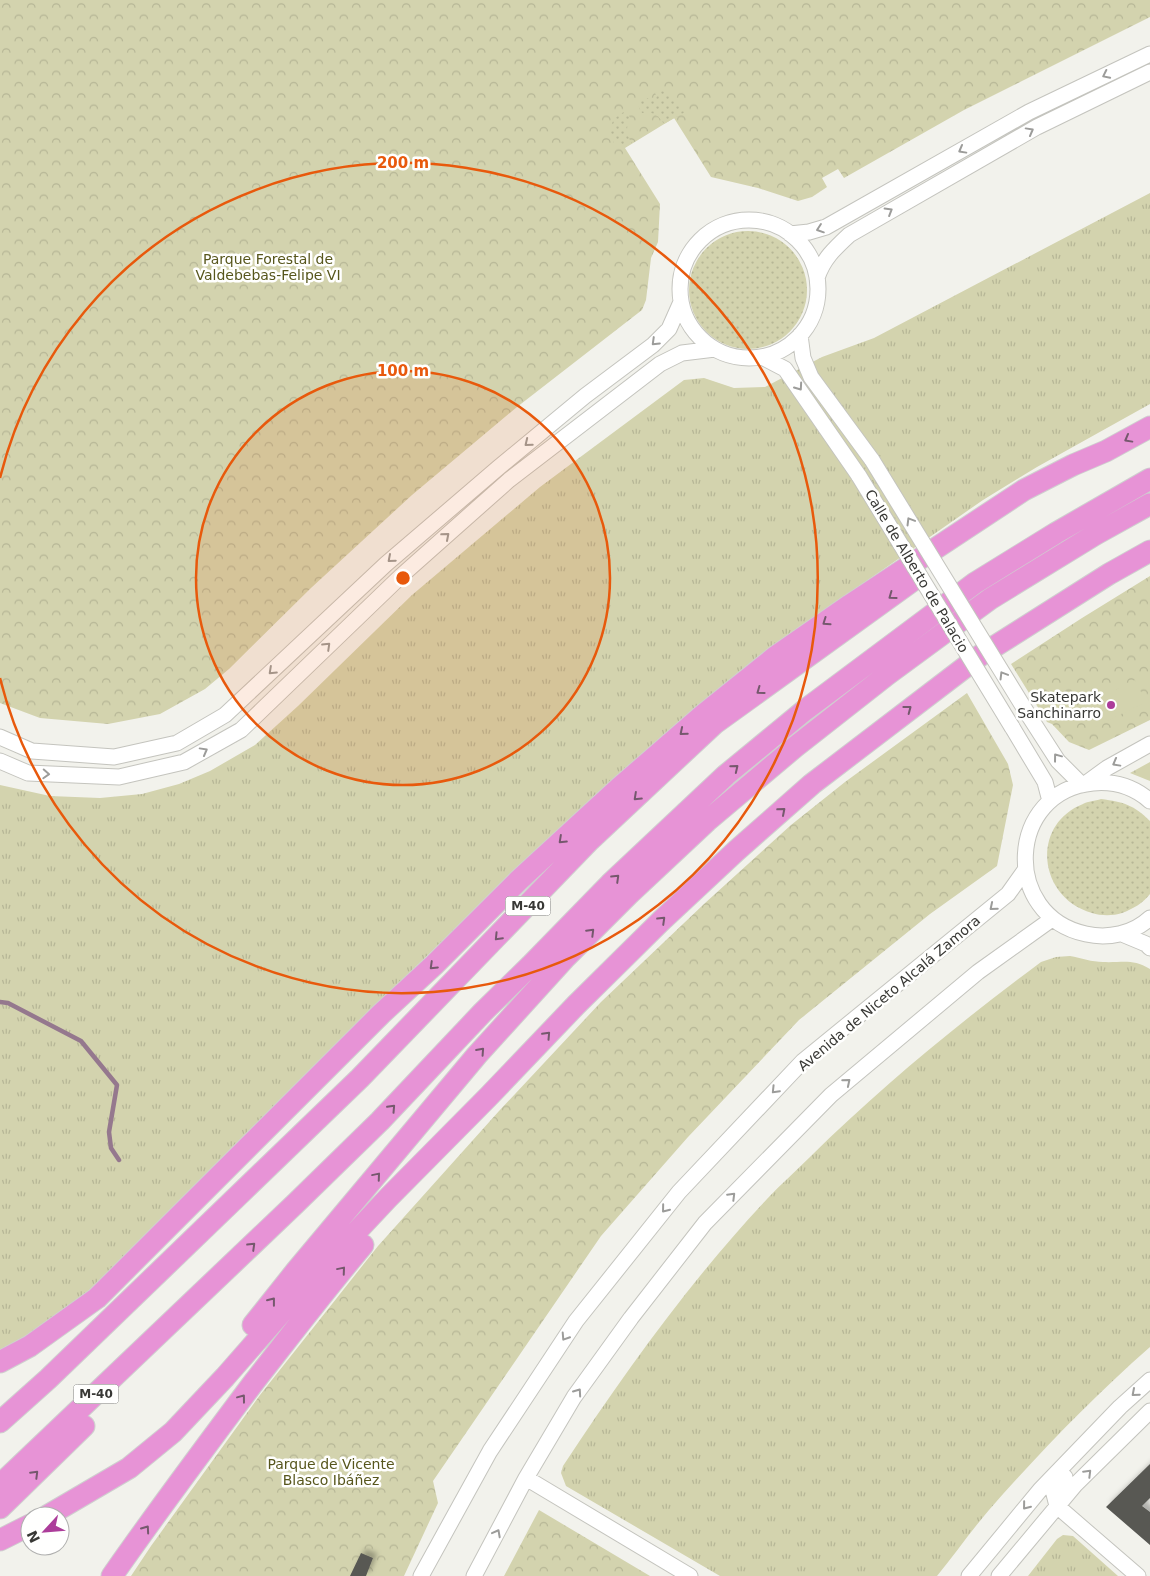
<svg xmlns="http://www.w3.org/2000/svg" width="1150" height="1576" font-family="'DejaVu Sans',sans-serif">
<defs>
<pattern id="grass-tufts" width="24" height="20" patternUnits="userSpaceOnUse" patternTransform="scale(1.25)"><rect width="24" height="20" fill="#d3d3ae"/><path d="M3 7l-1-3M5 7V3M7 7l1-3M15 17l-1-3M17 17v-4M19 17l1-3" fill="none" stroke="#b6b696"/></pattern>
<pattern id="park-crowns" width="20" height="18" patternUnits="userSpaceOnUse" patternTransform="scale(1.25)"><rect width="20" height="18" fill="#d3d3ae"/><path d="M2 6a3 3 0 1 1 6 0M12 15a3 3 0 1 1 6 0" fill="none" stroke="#b6b696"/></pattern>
<pattern id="garden-dots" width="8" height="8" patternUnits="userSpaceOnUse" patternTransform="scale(1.25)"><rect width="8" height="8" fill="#d3d3ae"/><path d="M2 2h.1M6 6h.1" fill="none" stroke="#b6b696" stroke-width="1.8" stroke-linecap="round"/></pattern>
<filter id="shadow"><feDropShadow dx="4.5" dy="-4.5" stdDeviation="2.5" flood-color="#0004"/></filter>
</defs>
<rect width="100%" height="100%" fill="#f2f2ec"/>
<path fill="url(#grass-tufts)" d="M 1150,193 L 1150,404 L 1037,467 L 983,500 L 822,612 L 539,848 L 352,1028 L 173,1215 L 127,1259 L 80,1299 L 24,1337 L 0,1350 L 0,785 L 50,796 L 100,798 L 142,794 L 179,784 L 210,771 L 255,745 L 298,706 L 412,595 L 540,487 L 684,380 L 704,378 L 734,388 L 765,387 L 822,357 L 874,338 Z
M 1070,956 C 1081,958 1092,962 1103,962 C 1122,963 1132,958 1150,969 L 1150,1347 C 1092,1398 1040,1452 989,1510 C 971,1531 955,1554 937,1576 L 720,1576 L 566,1486 L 561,1473 L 563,1466 C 625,1372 690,1281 767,1199 C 781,1184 796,1171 810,1157 C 883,1085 959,1023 1041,962 L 1056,957 Z
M 1063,1535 L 1073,1536 L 1118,1576 L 1028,1576 L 1057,1539 Z"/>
<path fill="url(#park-crowns)" d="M 0,0 L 1150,0 L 1150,17 L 964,110 L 844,178 L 838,169 L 822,178 L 827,187 L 812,197 L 798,201 L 758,188 L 711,177 L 674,118 L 625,148 L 660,204 L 658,242 L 651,258 L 646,300 L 642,310 L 517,407 L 412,495 L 311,588 L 229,669 L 205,689 L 160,714 L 108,724 L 40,718 L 0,703 Z
M 1150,576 L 1150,720 L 1089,750 L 1069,742 L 1052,724 L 1047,722 L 1011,664 L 1082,618 Z
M 967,693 L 1008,764 L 1013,785 L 997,866 L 930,914 L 799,1020 L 688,1137 L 601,1236 L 433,1481 L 438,1503 L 404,1576 L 131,1576 L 151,1546 L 260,1395 L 378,1246 L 499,1111 L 601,1002 L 704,904 L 791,825 L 845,782 Z
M 1150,762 L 1150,781 L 1130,773 Z
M 539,1510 L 650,1576 L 504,1576 Z"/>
<path fill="url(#garden-dots)" d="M 662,91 C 674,94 678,102 685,112 L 664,124 C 658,115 653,111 642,113 L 637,103 L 648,98 L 650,101 L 657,97 L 655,93 Z
M 626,111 L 631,119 C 625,127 626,135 632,143 L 624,148 L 619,140 L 614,143 C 606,129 612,117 626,111 Z
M689 290a59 59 0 1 1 118 0a59 59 0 1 1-118 0Z
M 1101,799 C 1124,802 1134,805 1150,821 L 1150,894 C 1143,903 1133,909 1122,913 C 1113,916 1101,916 1092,913 C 1038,898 1030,825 1083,804 C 1088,801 1095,801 1101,799 Z"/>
<path fill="#d3d3ae" d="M 1135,680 L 1146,702 L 1088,730 L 1077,709 Z"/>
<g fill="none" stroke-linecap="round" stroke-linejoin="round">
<path stroke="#95788e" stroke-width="4.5" d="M 0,1002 L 8,1003 L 81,1041 L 117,1085 L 109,1132 L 111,1148 L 119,1160"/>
</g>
<path fill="#585853" filter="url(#shadow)" d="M 1150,1464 L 1150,1498 L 1142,1506 L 1150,1512 L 1150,1545 L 1106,1507 Z
M 361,1553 L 373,1558 L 366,1576 L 350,1576 Z"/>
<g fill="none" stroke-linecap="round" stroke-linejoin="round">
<defs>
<path id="minor" d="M680 289a69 69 0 1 1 138 0a69 69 0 1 1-138 0Z
M 790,234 L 809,232 L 826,227 L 1029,112 L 1150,54
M 817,278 C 823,259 835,248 849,235 L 1037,127 L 1150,72
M 800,335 L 803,358 L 811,377 L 872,460
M 762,357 L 785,369 L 859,476
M 1029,716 L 1058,761 L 1082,785
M 1012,727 L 1045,782 L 1050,801
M 0,737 L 32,751 L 114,757 L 177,743 L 225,715 L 386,564 L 498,468 L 585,396 L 653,345 L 669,329 L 681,302
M 0,761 L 28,773 L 119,777 L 184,762 L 241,730 L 401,576 L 509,480 L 660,364 L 682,353 L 715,349
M 1085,784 L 1107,768 L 1150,744
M 1150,801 C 1134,787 1114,781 1093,783 C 1007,791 1001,916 1086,934 C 1108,939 1133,934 1150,918
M 1122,934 L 1146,944 L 1150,948
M 1065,1477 L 1053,1490 L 1057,1506 L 1138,1576
M 526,1478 L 690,1576
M 421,1576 L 490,1451 L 576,1321 L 679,1192 L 803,1061 L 1008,894 L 1025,870
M 474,1576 L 526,1478 L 574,1397 L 631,1318 L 705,1223 L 831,1095 L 978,972 L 1052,919
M 969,1576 L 1040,1490 L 1120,1407 L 1150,1380
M 999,1576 L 1075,1485 L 1150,1411"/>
<path id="highway" d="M 253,1325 L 296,1271 L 477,1055 L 566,957 L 629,894 L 707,821 L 795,747 L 888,674 L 990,599 L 1096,534 L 1150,504
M 0,1362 L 30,1346 L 97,1298 L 381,1014 L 434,965 L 519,880 L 619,788 L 703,715 L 775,657 L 850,605 L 1024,490 L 1073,465 L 1106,451 L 1150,427
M 0,1422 L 48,1379 L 360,1078 L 590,840 L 714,724 L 915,579
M 0,1485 L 296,1203 L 380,1121 L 483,1012 L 531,965 L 610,884 L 726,775 L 805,710 L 975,583 L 1056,533 L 1150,479
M 0,1508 L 84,1426
M 47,1516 L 129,1468 L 173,1432 L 225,1377 L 296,1296 L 388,1198 L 489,1096 L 576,1005 L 661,921 L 736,851 L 812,784 L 981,655 L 1109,574 L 1150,551
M 0,1540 L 30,1525
M 112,1576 C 158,1510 206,1446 254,1382 C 290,1336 325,1290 363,1245"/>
</defs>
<use href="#minor" stroke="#c4c4be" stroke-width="17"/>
<use href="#highway" stroke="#cfcfcf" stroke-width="23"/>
<use href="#minor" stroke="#fff" stroke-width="15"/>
<use href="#highway" stroke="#e793d6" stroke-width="21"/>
<defs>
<path id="minor-bridge" d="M 872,460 L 1029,716
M 859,476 L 1012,727"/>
</defs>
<use href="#minor-bridge" stroke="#c4c4be" stroke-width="17" stroke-linecap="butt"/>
<use href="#minor-bridge" stroke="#fff" stroke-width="15"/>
</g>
<defs><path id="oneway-chevron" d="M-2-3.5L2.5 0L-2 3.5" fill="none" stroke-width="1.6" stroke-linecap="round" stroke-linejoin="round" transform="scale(1.25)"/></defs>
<g stroke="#9c9c9a">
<use href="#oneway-chevron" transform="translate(1106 75) rotate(154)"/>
<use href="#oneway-chevron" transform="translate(1030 131) rotate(-29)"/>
<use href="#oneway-chevron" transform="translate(962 150) rotate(151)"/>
<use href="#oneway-chevron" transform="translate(889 211) rotate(-31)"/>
<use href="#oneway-chevron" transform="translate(820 229) rotate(161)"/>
<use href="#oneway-chevron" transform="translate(655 342) rotate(136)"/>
<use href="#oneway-chevron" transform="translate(799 387) rotate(55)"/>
<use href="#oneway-chevron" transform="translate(528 443) rotate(141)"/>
<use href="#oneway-chevron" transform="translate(910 521) rotate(-121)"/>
<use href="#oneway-chevron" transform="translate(446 536) rotate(-41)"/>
<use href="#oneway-chevron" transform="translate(391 559) rotate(139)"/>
<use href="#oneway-chevron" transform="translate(327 646) rotate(-44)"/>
<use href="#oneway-chevron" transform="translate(272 671) rotate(137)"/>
<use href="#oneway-chevron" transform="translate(1003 675) rotate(-121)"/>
<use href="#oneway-chevron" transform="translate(204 751) rotate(-29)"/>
<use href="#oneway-chevron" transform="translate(1057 757) rotate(-127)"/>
<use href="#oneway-chevron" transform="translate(1116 763) rotate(151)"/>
<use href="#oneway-chevron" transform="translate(46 774) rotate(3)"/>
<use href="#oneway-chevron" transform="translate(993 907) rotate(140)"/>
<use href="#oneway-chevron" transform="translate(847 1082) rotate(-40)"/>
<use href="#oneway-chevron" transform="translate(775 1090) rotate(134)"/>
<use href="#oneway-chevron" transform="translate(732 1196) rotate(-45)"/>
<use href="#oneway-chevron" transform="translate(665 1209) rotate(129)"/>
<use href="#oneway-chevron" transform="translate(565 1337) rotate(123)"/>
<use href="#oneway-chevron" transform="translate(578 1392) rotate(-55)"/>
<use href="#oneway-chevron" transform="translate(1135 1393) rotate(139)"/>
<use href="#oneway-chevron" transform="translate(1088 1473) rotate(-45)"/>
<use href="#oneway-chevron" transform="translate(1026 1506) rotate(129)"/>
<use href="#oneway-chevron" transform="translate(497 1533) rotate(-62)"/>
</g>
<g stroke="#75586d">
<use href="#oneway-chevron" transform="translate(1128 439) rotate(151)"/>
<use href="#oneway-chevron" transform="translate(892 596) rotate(144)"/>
<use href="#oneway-chevron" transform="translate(826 622) rotate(145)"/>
<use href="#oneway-chevron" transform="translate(760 691) rotate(144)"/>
<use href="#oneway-chevron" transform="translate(908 709) rotate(-37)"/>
<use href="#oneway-chevron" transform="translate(683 732) rotate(140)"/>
<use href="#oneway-chevron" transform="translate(735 768) rotate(-39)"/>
<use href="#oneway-chevron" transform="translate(637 797) rotate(137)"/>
<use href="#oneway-chevron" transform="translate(782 811) rotate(-41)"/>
<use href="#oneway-chevron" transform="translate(562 840) rotate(137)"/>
<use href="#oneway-chevron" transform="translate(616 878) rotate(-44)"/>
<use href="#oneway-chevron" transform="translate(662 920) rotate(-44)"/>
<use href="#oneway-chevron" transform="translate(591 932) rotate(-45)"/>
<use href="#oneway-chevron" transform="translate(498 937) rotate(134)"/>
<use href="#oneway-chevron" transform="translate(433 966) rotate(136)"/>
<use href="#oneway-chevron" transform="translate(547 1035) rotate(-47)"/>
<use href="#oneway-chevron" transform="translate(481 1051) rotate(-48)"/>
<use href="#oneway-chevron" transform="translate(392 1108) rotate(-47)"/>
<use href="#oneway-chevron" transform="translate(377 1176) rotate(-50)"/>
<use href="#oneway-chevron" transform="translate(252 1246) rotate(-44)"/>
<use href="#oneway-chevron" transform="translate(342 1270) rotate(-50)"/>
<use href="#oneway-chevron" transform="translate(272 1301) rotate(-52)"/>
<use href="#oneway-chevron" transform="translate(242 1398) rotate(-53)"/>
<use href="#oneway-chevron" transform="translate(35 1474) rotate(-45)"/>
<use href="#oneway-chevron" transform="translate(146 1529) rotate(-55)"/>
</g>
<circle cx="403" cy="578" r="207" fill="#e8590c" fill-opacity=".12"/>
<g fill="none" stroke="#e8590c" stroke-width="2.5">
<circle cx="403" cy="578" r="207"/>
<path d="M0 478A415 415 0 1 1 0 678"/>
</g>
<circle fill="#ac3d9a" stroke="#fffffe" stroke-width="2" cx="1111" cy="705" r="5"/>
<g text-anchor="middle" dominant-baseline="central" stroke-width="5" stroke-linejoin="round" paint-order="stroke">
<g fill="#fffffe" stroke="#747471" stroke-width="1">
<rect x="505.5" y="896.5" width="45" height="19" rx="4"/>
<rect x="73.5" y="1384.5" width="45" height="19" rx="4"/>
</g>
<g font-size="12" font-weight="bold" fill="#383835">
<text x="528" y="906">M-40</text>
<text x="96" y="1394">M-40</text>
</g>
<g font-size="14" fill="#57561c" stroke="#fffffe">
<text x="268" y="259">Parque Forestal de<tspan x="268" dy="16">Valdebebas-Felipe VI</tspan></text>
<text x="331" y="1464">Parque de Vicente<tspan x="331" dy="16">Blasco Ibáñez</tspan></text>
</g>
<g font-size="14" fill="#383835" stroke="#fffffe">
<text transform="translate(917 571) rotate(59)">Calle de Alberto de Palacio</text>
<text transform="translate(889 993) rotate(-40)">Avenida de Niceto Alcalá Zamora</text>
</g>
<g font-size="14" fill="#383835" stroke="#fffffe" text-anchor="end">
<text x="1101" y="697">Skatepark<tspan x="1101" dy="16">Sanchinarro</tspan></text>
</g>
</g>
<circle cx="403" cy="578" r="8" fill="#e8590c" stroke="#fffffe" stroke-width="2.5"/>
<g font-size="15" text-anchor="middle" font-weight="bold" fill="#e8590c" stroke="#fffffe" stroke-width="5" stroke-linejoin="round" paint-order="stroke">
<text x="403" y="168">200 m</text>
<text x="403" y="376">100 m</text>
</g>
<g transform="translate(45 1531) rotate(244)"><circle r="24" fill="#fffffe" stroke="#afafae"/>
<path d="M0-4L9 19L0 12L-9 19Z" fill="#ac3d9a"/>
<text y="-8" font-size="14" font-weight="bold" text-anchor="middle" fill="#383835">N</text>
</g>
</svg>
